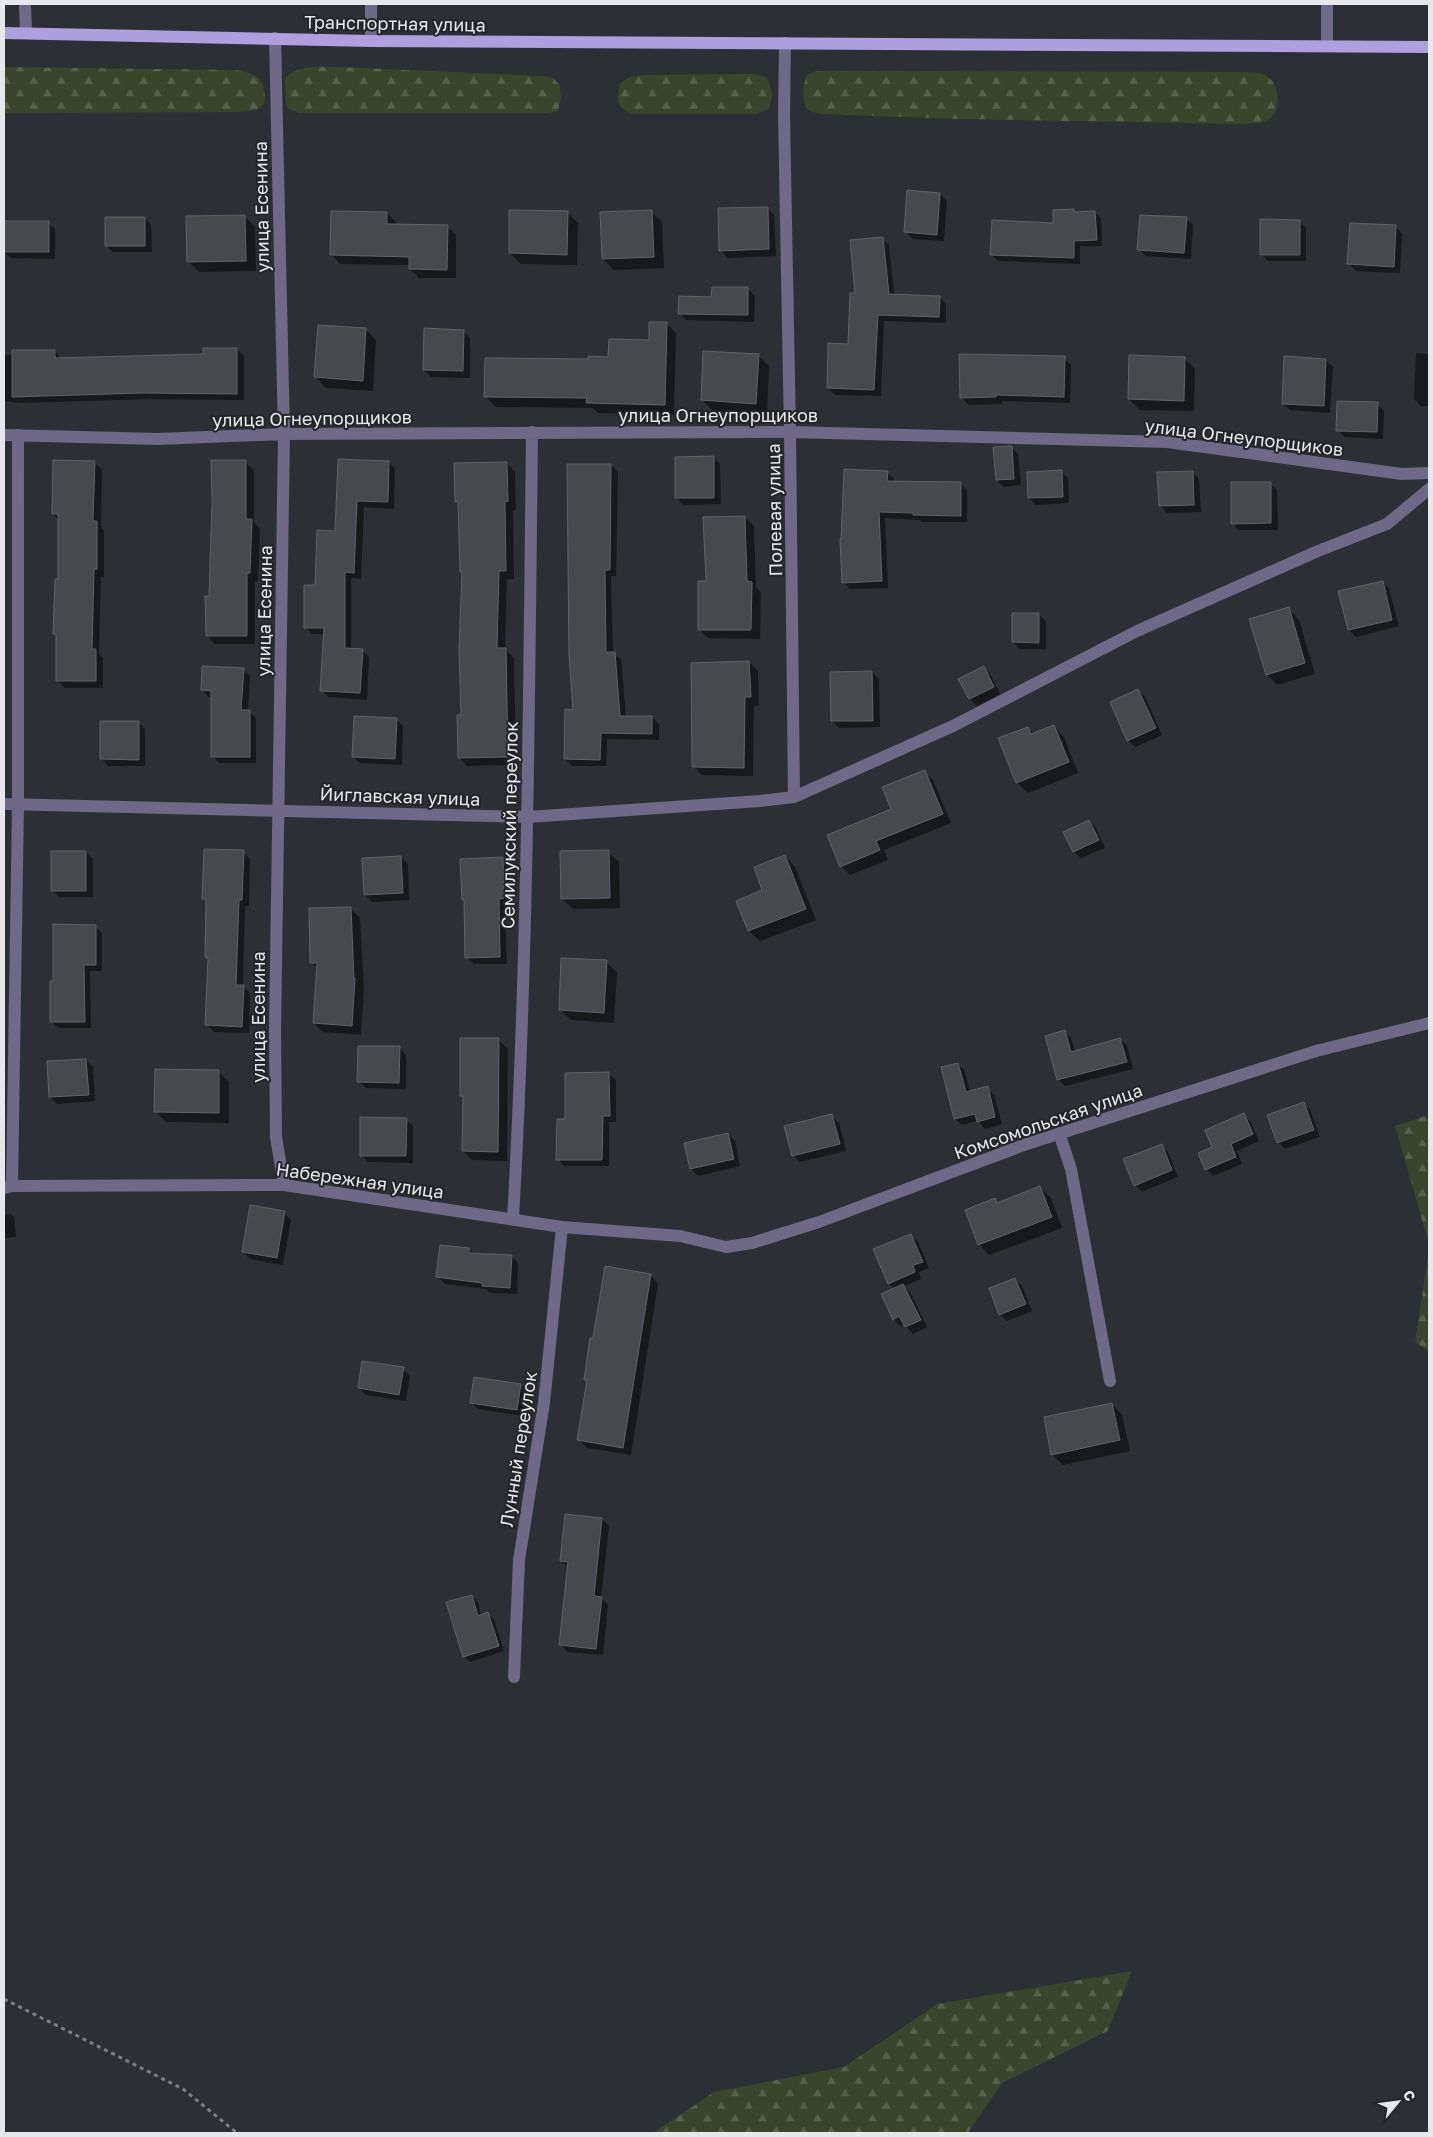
<svg xmlns="http://www.w3.org/2000/svg" width="1433" height="2137" font-family="'Golos Text',sans-serif">
<defs>
<pattern id="forest-firs" width="22" height="20" patternUnits="userSpaceOnUse" patternTransform="scale(1.25)"><rect width="22" height="20" fill="#3a452c"/><path d="M5 1l3.5 6h-7zM16 11l3.5 6h-7z" fill="#56604b"/></pattern>
</defs>
<rect width="100%" height="100%" fill="#2c2f33"/>
<path fill="url(#forest-firs)" d="M 4,67 L 236,70 C 257,73 266,80 265,103 L 256,110 L 242,112 L 4,113 Z
M 338,67 L 542,76 L 553,78 L 560,85 L 561,99 L 558,111 L 548,113 L 300,113 L 290,110 L 286,105 L 285,78 C 299,64 320,67 338,67 Z
M 816,71 L 1248,72 C 1252,73 1259,72 1263,74 C 1279,80 1282,106 1271,118 C 1263,125 1246,123 1236,124 L 959,119 L 821,114 C 818,113 812,112 809,110 C 801,103 803,83 807,75 Z
M 752,74 L 766,77 C 773,89 774,97 768,110 L 756,114 L 633,114 C 615,108 617,100 620,84 L 629,77 L 645,75 Z
M 1425,1116 L 1429,1120 L 1429,1244 L 1395,1126 Z
M 1429,1250 L 1429,1351 L 1415,1342 Z
M 1132,1971 L 1108,2031 L 1002,2083 L 968,2133 L 653,2133 L 714,2092 L 844,2067 L 937,2004 Z"/>
<path fill="#0007" d="M 940,194 L 947,201 L 944,241 L 913,239 L 906,232 Z
M 767,208 L 774,215 L 776,256 L 728,258 L 721,251 Z
M 1073,210 L 1075,213 L 1095,212 L 1101,218 L 1102,246 L 1080,246 L 1080,264 L 998,261 L 991,255 L 1054,224 Z
M 567,212 L 578,223 L 577,265 L 521,264 L 510,253 Z
M 651,212 L 662,222 L 664,268 L 614,270 L 603,259 Z
M 387,213 L 396,222 L 396,225 L 447,226 L 456,235 L 456,278 L 419,278 L 410,269 L 410,265 L 340,264 L 331,254 Z
M 244,216 L 255,227 L 256,271 L 199,272 L 189,262 Z
M 145,218 L 151,225 L 152,252 L 113,252 L 106,246 Z
M 1186,219 L 1193,225 L 1191,259 L 1146,256 L 1139,250 Z
M 1299,221 L 1306,228 L 1306,261 L 1268,261 L 1261,254 Z
M 48,223 L 55,229 L 55,259 L 11,258 L 4,251 Z
M 1396,227 L 1402,234 L 1400,273 L 1356,271 L 1349,264 Z
M 882,238 L 889,245 L 894,295 L 939,297 L 946,304 L 946,323 L 884,321 L 881,396 L 835,395 L 828,388 L 850,345 L 856,294 Z
M 748,289 L 755,296 L 754,322 L 686,320 L 680,313 L 713,298 Z
M 666,323 L 676,333 L 674,415 L 598,413 L 593,408 L 496,407 L 486,397 L 589,361 L 609,358 L 650,342 Z
M 365,329 L 376,340 L 373,391 L 326,388 L 316,377 Z
M 463,331 L 470,338 L 470,378 L 431,377 L 424,370 Z
M 237,349 L 244,356 L 244,400 L 149,399 L 21,403 L 4,401 L 4,355 L 54,351 L 61,358 L 204,355 Z
M 1416,353 L 1429,354 L 1429,406 L 1421,406 L 1414,399 Z
M 758,355 L 769,366 L 767,414 L 713,411 L 702,400 Z
M 1064,358 L 1071,365 L 1070,403 L 1002,401 L 1002,404 L 969,405 L 962,398 Z
M 1184,358 L 1195,369 L 1194,411 L 1140,410 L 1129,399 Z
M 1326,360 L 1333,367 L 1330,413 L 1290,410 L 1283,404 Z
M 1377,404 L 1384,411 L 1383,439 L 1345,437 L 1338,431 Z
M 1011,447 L 1018,454 L 1021,485 L 1004,487 L 997,480 Z
M 713,457 L 720,464 L 721,504 L 683,505 L 677,498 Z
M 339,461 L 389,462 L 395,469 L 394,509 L 364,507 L 361,579 L 351,578 L 351,649 L 362,650 L 369,657 L 367,700 L 328,697 L 322,690 L 325,634 L 312,634 L 305,627 L 316,586 L 336,532 Z
M 94,462 L 102,470 L 101,527 L 104,530 L 104,577 L 101,577 L 99,654 L 103,658 L 103,688 L 65,688 L 57,680 L 57,636 L 54,633 L 59,580 L 59,520 L 53,514 Z
M 212,462 L 245,462 L 254,470 L 254,522 L 260,529 L 258,581 L 255,581 L 255,644 L 215,644 L 207,636 L 210,597 Z
M 507,463 L 515,472 L 516,510 L 513,510 L 514,579 L 507,579 L 505,649 L 514,658 L 516,765 L 467,766 L 459,757 L 462,716 L 463,573 L 461,571 L 460,505 L 456,502 Z
M 611,465 L 618,472 L 616,576 L 611,576 L 613,653 L 621,660 L 626,717 L 652,717 L 659,724 L 659,740 L 607,739 L 606,766 L 572,766 L 565,759 L 575,711 Z
M 1061,471 L 1068,478 L 1069,503 L 1036,505 L 1029,498 Z
M 887,472 L 894,479 L 894,482 L 960,483 L 967,490 L 967,522 L 922,522 L 920,520 L 885,518 L 888,588 L 850,589 L 843,582 Z
M 1192,472 L 1199,479 L 1201,512 L 1167,513 L 1160,506 Z
M 1270,483 L 1277,490 L 1278,530 L 1239,530 L 1232,523 Z
M 745,517 L 754,526 L 756,587 L 761,592 L 760,639 L 708,638 L 699,629 Z
M 1383,582 L 1389,589 L 1399,626 L 1356,637 L 1349,630 Z
M 1289,609 L 1299,620 L 1315,674 L 1277,685 L 1267,674 Z
M 1039,614 L 1046,621 L 1046,649 L 1020,649 L 1013,642 Z
M 749,662 L 758,671 L 759,705 L 754,706 L 753,776 L 702,775 L 693,766 Z
M 983,667 L 990,674 L 1000,694 L 977,706 L 970,699 L 960,679 Z
M 243,669 L 250,676 L 248,711 L 256,718 L 256,763 L 219,763 L 212,756 L 212,697 L 209,697 L 202,690 Z
M 872,672 L 879,679 L 880,727 L 839,728 L 832,721 Z
M 1138,690 L 1145,697 L 1162,735 L 1135,747 L 1128,740 Z
M 396,719 L 403,726 L 402,765 L 360,763 L 353,757 Z
M 138,722 L 145,729 L 145,766 L 108,766 L 102,759 Z
M 1053,726 L 1064,737 L 1078,773 L 1028,793 L 1017,782 L 1028,728 L 1034,734 Z
M 924,771 L 933,780 L 951,823 L 884,850 L 888,860 L 850,875 L 841,866 L 893,809 Z
M 1089,821 L 1096,828 L 1105,848 L 1081,858 L 1074,852 Z
M 86,852 L 93,859 L 93,897 L 59,897 L 52,890 Z
M 243,852 L 250,859 L 249,906 L 245,906 L 243,986 L 250,993 L 249,1033 L 214,1032 L 207,1025 L 209,960 L 206,957 L 208,902 L 203,898 Z
M 608,852 L 619,862 L 620,908 L 573,909 L 562,899 Z
M 785,856 L 795,867 L 816,920 L 760,941 L 749,931 L 738,901 L 764,891 Z
M 401,857 L 408,864 L 409,900 L 372,902 L 365,895 Z
M 502,858 L 509,865 L 511,905 L 505,905 L 507,964 L 474,964 L 467,958 L 465,902 L 463,900 Z
M 351,909 L 360,918 L 364,988 L 361,1035 L 323,1032 L 314,1023 L 318,968 L 311,962 Z
M 95,926 L 102,933 L 102,971 L 90,971 L 91,1028 L 58,1028 L 51,1021 L 54,983 Z
M 606,962 L 617,972 L 614,1023 L 571,1020 L 560,1010 Z
M 1064,1031 L 1071,1038 L 1075,1052 L 1120,1039 L 1127,1046 L 1133,1069 L 1065,1086 L 1058,1079 Z
M 499,1040 L 508,1049 L 507,1161 L 472,1160 L 463,1151 L 464,1099 L 461,1095 Z
M 400,1048 L 406,1055 L 406,1089 L 366,1088 L 359,1081 Z
M 86,1060 L 93,1067 L 95,1101 L 57,1104 L 50,1097 Z
M 958,1064 L 965,1071 L 970,1092 L 987,1088 L 994,1095 L 1002,1124 L 985,1129 L 978,1121 L 962,1125 L 955,1119 Z
M 219,1072 L 229,1082 L 229,1123 L 166,1122 L 155,1111 Z
M 609,1074 L 616,1080 L 616,1122 L 609,1122 L 609,1166 L 564,1166 L 558,1159 L 567,1120 Z
M 1303,1103 L 1310,1110 L 1320,1137 L 1285,1149 L 1278,1142 Z
M 1244,1115 L 1251,1122 L 1259,1141 L 1237,1151 L 1242,1164 L 1213,1176 L 1206,1169 L 1214,1148 Z
M 832,1116 L 839,1123 L 846,1151 L 800,1162 L 793,1155 Z
M 406,1119 L 413,1126 L 413,1163 L 368,1162 L 361,1155 Z
M 728,1134 L 735,1141 L 740,1166 L 698,1176 L 691,1169 L 686,1144 Z
M 1161,1145 L 1168,1152 L 1178,1177 L 1142,1192 L 1135,1185 Z
M 1040,1188 L 1051,1198 L 1062,1228 L 989,1255 L 979,1244 L 995,1200 L 999,1203 Z
M 284,1213 L 291,1220 L 283,1265 L 250,1259 L 243,1252 Z
M 11,1214 L 14,1217 L 16,1237 L 4,1238 L 4,1215 Z
M 911,1235 L 918,1242 L 929,1268 L 919,1272 L 921,1279 L 904,1286 L 910,1292 L 927,1327 L 913,1334 L 904,1324 L 900,1326 L 894,1319 L 895,1289 L 889,1283 Z
M 469,1249 L 474,1255 L 511,1256 L 518,1263 L 517,1294 L 490,1293 L 486,1289 L 445,1284 L 438,1277 Z
M 650,1275 L 658,1284 L 631,1455 L 587,1448 L 579,1440 L 588,1382 L 586,1379 L 594,1340 Z
M 1015,1279 L 1022,1286 L 1032,1311 L 1007,1321 L 1000,1314 Z
M 403,1369 L 410,1376 L 406,1401 L 366,1395 L 359,1388 Z
M 520,1386 L 527,1393 L 523,1416 L 478,1409 L 471,1402 Z
M 1112,1404 L 1122,1415 L 1130,1451 L 1063,1465 L 1052,1454 Z
M 602,1519 L 609,1526 L 601,1598 L 608,1605 L 603,1655 L 568,1652 L 561,1645 L 569,1568 L 561,1561 Z
M 472,1596 L 478,1602 L 481,1616 L 488,1614 L 494,1620 L 504,1651 L 470,1662 L 464,1656 Z"/>
<path fill="#474a4d" stroke="#606367" d="M 907,190 L 940,193 L 937,235 L 904,232 Z
M 768,207 L 769,249 L 719,251 L 718,208 Z
M 1074,209 L 1074,212 L 1095,211 L 1097,240 L 1074,241 L 1074,258 L 990,255 L 992,220 L 1053,223 L 1053,210 Z
M 509,210 L 568,211 L 567,255 L 509,253 Z
M 652,210 L 654,257 L 602,259 L 600,212 Z
M 331,211 L 387,212 L 387,224 L 448,225 L 447,270 L 409,269 L 409,257 L 330,255 Z
M 245,215 L 246,261 L 187,262 L 186,216 Z
M 1140,215 L 1187,217 L 1184,253 L 1137,250 Z
M 105,217 L 145,217 L 145,246 L 105,246 Z
M 1260,219 L 1300,220 L 1300,255 L 1260,255 Z
M 4,221 L 49,221 L 49,252 L 4,252 Z
M 1350,223 L 1396,225 L 1394,267 L 1347,264 Z
M 883,237 L 889,294 L 940,296 L 939,317 L 878,315 L 874,390 L 827,388 L 828,343 L 848,344 L 850,293 L 855,293 L 850,240 Z
M 712,287 L 748,287 L 748,315 L 678,314 L 679,296 L 711,297 Z
M 649,322 L 667,322 L 665,405 L 586,403 L 587,398 L 484,397 L 485,358 L 588,359 L 588,356 L 608,357 L 609,339 L 649,340 Z
M 318,325 L 366,328 L 363,381 L 314,377 Z
M 424,328 L 464,330 L 463,371 L 423,370 Z
M 203,348 L 237,348 L 237,394 L 142,393 L 12,397 L 12,350 L 55,350 L 55,358 L 203,354 Z
M 703,351 L 759,354 L 756,404 L 701,400 Z
M 959,354 L 1065,356 L 1064,397 L 996,395 L 996,397 L 960,398 Z
M 1129,355 L 1185,357 L 1184,401 L 1128,399 Z
M 1284,356 L 1326,359 L 1324,406 L 1282,404 Z
M 1337,401 L 1378,402 L 1377,432 L 1336,431 Z
M 1012,446 L 1014,479 L 996,480 L 993,447 Z
M 714,456 L 714,498 L 675,498 L 675,457 Z
M 338,459 L 389,461 L 388,502 L 357,501 L 354,573 L 345,572 L 345,648 L 363,649 L 360,693 L 320,691 L 324,628 L 304,628 L 304,585 L 315,585 L 317,530 L 335,531 Z
M 53,460 L 95,461 L 93,521 L 97,521 L 97,569 L 94,569 L 92,649 L 96,649 L 96,681 L 56,681 L 56,634 L 53,634 L 55,579 L 58,579 L 58,514 L 52,514 Z
M 211,460 L 246,460 L 246,519 L 252,519 L 250,573 L 247,573 L 247,636 L 206,636 L 205,596 L 209,596 L 212,502 Z
M 507,462 L 508,501 L 505,502 L 506,571 L 499,571 L 497,648 L 506,648 L 508,757 L 458,758 L 457,715 L 461,715 L 459,649 L 462,572 L 460,572 L 458,502 L 455,502 L 454,463 Z
M 567,464 L 611,464 L 610,570 L 605,570 L 606,652 L 615,652 L 620,716 L 652,716 L 652,734 L 601,733 L 600,760 L 564,759 L 565,709 L 573,710 L 569,655 Z
M 844,469 L 888,471 L 887,481 L 961,482 L 961,516 L 913,515 L 913,513 L 879,512 L 882,581 L 842,583 L 840,539 L 841,539 Z
M 1062,470 L 1063,497 L 1028,498 L 1027,472 Z
M 1193,471 L 1194,505 L 1159,506 L 1157,472 Z
M 1231,482 L 1271,482 L 1271,523 L 1231,524 Z
M 745,516 L 747,581 L 752,582 L 751,630 L 698,630 L 698,581 L 706,581 L 703,517 Z
M 1383,581 L 1392,620 L 1348,630 L 1338,591 Z
M 1289,607 L 1305,663 L 1266,675 L 1249,619 Z
M 1012,613 L 1039,613 L 1039,643 L 1012,642 Z
M 749,661 L 751,697 L 745,697 L 744,768 L 692,767 L 691,663 Z
M 202,666 L 244,668 L 241,710 L 250,710 L 250,757 L 211,757 L 211,691 L 201,690 Z
M 984,666 L 994,687 L 969,699 L 958,679 Z
M 872,671 L 873,721 L 831,721 L 830,672 Z
M 1138,689 L 1156,728 L 1127,741 L 1110,702 Z
M 354,716 L 397,718 L 395,759 L 352,757 Z
M 100,721 L 139,721 L 139,760 L 100,759 Z
M 1054,725 L 1069,762 L 1016,783 L 998,738 L 1028,727 L 1031,734 Z
M 925,770 L 943,814 L 876,841 L 880,850 L 840,867 L 827,835 L 891,809 L 882,787 Z
M 1089,820 L 1099,840 L 1073,852 L 1063,832 Z
M 204,849 L 244,850 L 242,900 L 239,900 L 236,985 L 244,985 L 242,1027 L 205,1025 L 208,958 L 205,957 L 206,899 L 202,899 Z
M 609,850 L 610,898 L 561,899 L 560,851 Z
M 51,851 L 86,851 L 86,891 L 51,891 Z
M 785,855 L 806,909 L 748,931 L 736,901 L 762,890 L 754,867 Z
M 401,856 L 403,893 L 364,895 L 362,858 Z
M 503,857 L 504,898 L 499,899 L 500,957 L 465,958 L 464,900 L 462,900 L 460,859 Z
M 351,907 L 354,978 L 355,978 L 352,1026 L 313,1023 L 317,963 L 310,963 L 309,908 Z
M 53,924 L 96,925 L 96,965 L 84,965 L 85,1022 L 50,1022 L 50,981 L 53,981 Z
M 561,958 L 607,960 L 604,1013 L 559,1010 Z
M 1065,1030 L 1071,1052 L 1120,1038 L 1127,1062 L 1057,1080 L 1045,1036 Z
M 460,1038 L 499,1038 L 498,1152 L 462,1151 L 463,1096 L 460,1096 Z
M 358,1046 L 400,1046 L 399,1083 L 357,1082 Z
M 86,1059 L 89,1095 L 49,1097 L 47,1061 Z
M 958,1063 L 966,1092 L 988,1086 L 995,1117 L 977,1122 L 975,1114 L 954,1119 L 941,1067 Z
M 155,1069 L 219,1070 L 219,1113 L 154,1112 Z
M 609,1072 L 610,1116 L 603,1116 L 602,1160 L 556,1160 L 557,1119 L 565,1119 L 565,1073 Z
M 1304,1102 L 1314,1130 L 1277,1143 L 1267,1115 Z
M 1244,1113 L 1253,1134 L 1231,1144 L 1236,1157 L 1205,1170 L 1198,1153 L 1212,1147 L 1205,1130 Z
M 832,1114 L 840,1144 L 792,1156 L 784,1126 Z
M 360,1117 L 407,1118 L 406,1156 L 360,1156 Z
M 728,1133 L 734,1159 L 690,1169 L 684,1143 Z
M 1162,1144 L 1172,1170 L 1134,1186 L 1123,1159 Z
M 1040,1186 L 1052,1217 L 978,1245 L 965,1210 L 995,1198 L 997,1203 Z
M 250,1205 L 285,1211 L 277,1258 L 242,1252 Z
M 911,1234 L 923,1262 L 913,1265 L 915,1272 L 888,1284 L 873,1249 Z
M 440,1245 L 469,1248 L 469,1253 L 512,1255 L 510,1288 L 482,1286 L 482,1283 L 436,1277 Z
M 605,1266 L 651,1274 L 623,1448 L 577,1440 L 587,1380 L 584,1380 L 590,1338 L 593,1338 Z
M 1015,1278 L 1026,1304 L 999,1315 L 989,1288 Z
M 903,1284 L 921,1320 L 905,1327 L 899,1316 L 893,1320 L 881,1294 Z
M 362,1361 L 404,1367 L 399,1395 L 358,1388 Z
M 474,1377 L 521,1384 L 517,1410 L 470,1403 Z
M 1112,1403 L 1120,1440 L 1051,1455 L 1044,1417 Z
M 565,1514 L 602,1518 L 594,1596 L 602,1597 L 596,1649 L 559,1645 L 568,1562 L 560,1561 Z
M 472,1595 L 478,1616 L 488,1612 L 499,1646 L 463,1657 L 446,1602 Z"/>
<g fill="none" stroke-linecap="round" stroke-linejoin="round">
<path stroke="#7e8184" stroke-width="3" stroke-dasharray="4 4" stroke-linecap="butt" d="M 4,1999 L 183,2089 L 237,2133"/>
<path stroke="#6f6886" stroke-width="12" d="M 25,4 L 26,33
M 275,38 L 284,434 L 275,1031 L 276,1137 L 284,1185
M 371,41 L 371,4
M 785,43 L 784,114 L 790,432 L 794,797
M 1327,46 L 1327,4
M 4,435 L 158,439 L 284,434 L 790,432 L 1167,442 L 1402,474 L 1429,473
M 4,804 L 528,817 L 760,801 L 794,797 L 953,726 L 1137,631 L 1318,551 L 1387,524 L 1429,489
M 1059,1133 L 1071,1169 L 1110,1381
M 12,1186 L 18,804 L 18,435
M 4,1188 L 12,1186 L 284,1185 L 562,1227 L 680,1236 L 726,1247 L 752,1243 L 819,1222 L 1024,1145 L 1316,1051 L 1429,1023
M 513,1219 C 528,957 529,694 532,432
M 514,1677 L 519,1560 L 544,1403 L 562,1227"/>
<path stroke="#aea0de" stroke-width="12" d="M 4,33 L 371,41 L 1429,47"/>
</g>
<g text-anchor="middle" dominant-baseline="central" stroke-width="4" stroke-linejoin="round" paint-order="stroke">
<g font-size="18" fill="#e6e8eb" stroke="#232529">
<text transform="translate(395 23) rotate(1)">Транспортная улица</text>
<text transform="translate(261 207) rotate(-91)">улица Есенина</text>
<text x="718" y="415">улица Огнеупорщиков</text>
<text transform="translate(312 418) rotate(-1)">улица Огнеупорщиков</text>
<text transform="translate(1244 437) rotate(7)">улица Огнеупорщиков</text>
<text transform="translate(774 510) rotate(-91)">Полевая улица</text>
<text transform="translate(264 611) rotate(-89)">улица Есенина</text>
<text transform="translate(400 796) rotate(2)">Йиглавская улица</text>
<text transform="translate(509 825) rotate(-89)">Семилукский переулок</text>
<text transform="translate(258 1017) rotate(-90)">улица Есенина</text>
<text transform="translate(1048 1121) rotate(-19)">Комсомольская улица</text>
<text transform="translate(360 1180) rotate(8)">Набережная улица</text>
<text transform="translate(518 1449) rotate(-81)">Лунный переулок</text>
</g>
</g>
<rect width="1433" height="2137" fill="none" stroke="#e6e8eb" stroke-width="10"/>
<g transform="translate(1398 2102) rotate(61)" stroke="#232529" stroke-width="4" paint-order="stroke">
<path d="M0-4L9 19L0 12L-9 19Z" fill="#e6e8eb"/>
<text y="-8" font-size="14" font-weight="bold" text-anchor="middle" fill="#e6e8eb">С</text>
</g>
</svg>
